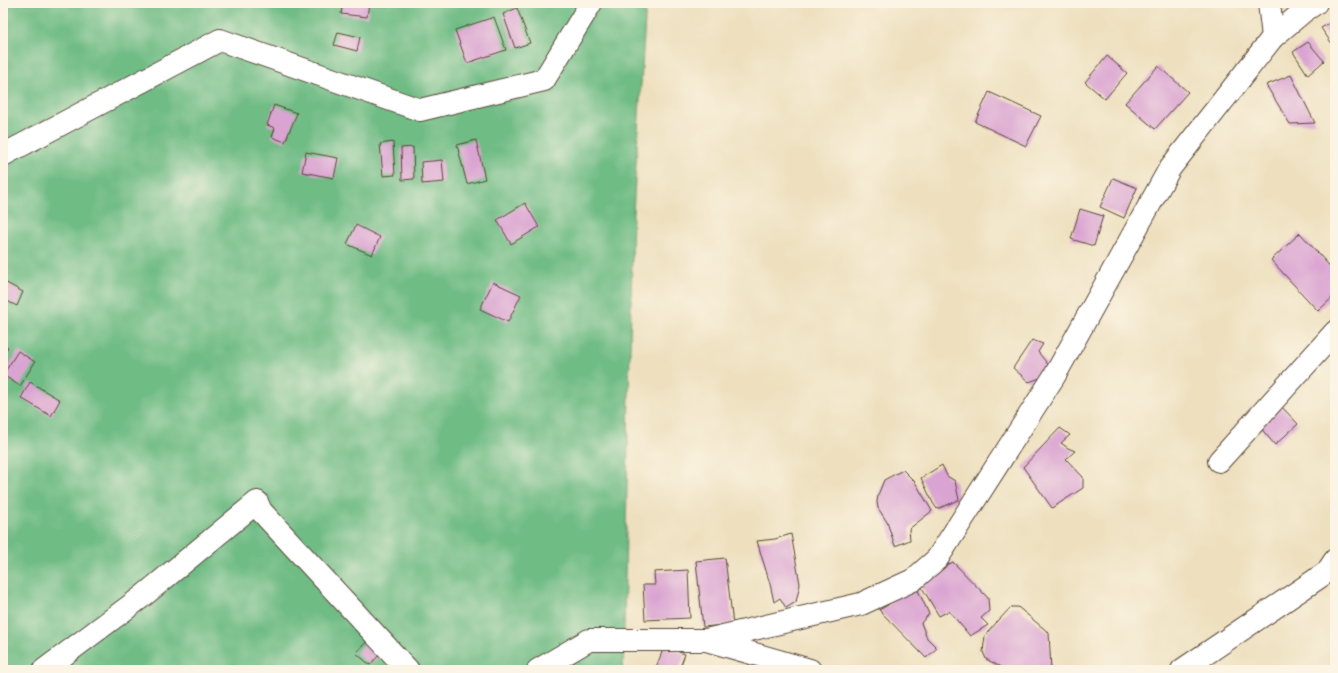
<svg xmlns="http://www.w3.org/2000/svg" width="1338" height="673" font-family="'Libre Caslon Text',serif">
<rect width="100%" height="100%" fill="#fcf5e5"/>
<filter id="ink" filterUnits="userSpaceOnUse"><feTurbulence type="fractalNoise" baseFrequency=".025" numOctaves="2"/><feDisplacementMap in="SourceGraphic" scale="8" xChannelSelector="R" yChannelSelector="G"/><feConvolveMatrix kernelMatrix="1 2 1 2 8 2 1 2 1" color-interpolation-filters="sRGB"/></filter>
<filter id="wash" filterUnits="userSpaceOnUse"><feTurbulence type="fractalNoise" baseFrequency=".012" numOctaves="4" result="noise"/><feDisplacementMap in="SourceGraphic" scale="16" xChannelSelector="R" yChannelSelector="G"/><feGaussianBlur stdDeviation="0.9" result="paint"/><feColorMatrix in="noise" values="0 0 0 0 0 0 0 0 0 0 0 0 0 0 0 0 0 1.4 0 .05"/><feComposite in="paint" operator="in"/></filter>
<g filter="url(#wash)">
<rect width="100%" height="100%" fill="#eee0bf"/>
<path fill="#6fbc85" stroke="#557352" d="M 3,3 L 646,3 L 633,213 L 623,670 L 3,670 Z"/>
<g id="blocks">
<path fill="#daa4d2" d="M 343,3 L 369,3 L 367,17 L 341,14 Z
M 517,8 L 530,43 L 515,48 L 503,14 Z
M 494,17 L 506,50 L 467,63 L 455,30 Z
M 1335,20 L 1335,48 L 1321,28 Z
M 338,32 L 360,37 L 357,51 L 334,45 Z
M 1308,42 L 1324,61 L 1308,75 L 1293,52 Z
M 1107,56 L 1127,73 L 1105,99 L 1085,82 Z
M 1158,66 L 1188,92 L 1155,129 L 1125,103 Z
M 1291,75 L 1315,123 L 1290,124 L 1266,85 Z
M 989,92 L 1041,116 L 1026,146 L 975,122 Z
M 274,105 L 297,113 L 285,142 L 272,137 L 275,128 L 267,125 Z
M 476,140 L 485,179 L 467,184 L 457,145 Z
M 393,142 L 395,175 L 383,176 L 380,144 Z
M 413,147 L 414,179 L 402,180 L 401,148 Z
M 306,152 L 338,158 L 334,178 L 302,172 Z
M 442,160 L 444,182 L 422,184 L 421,162 Z
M 1113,178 L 1137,188 L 1124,218 L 1100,207 Z
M 525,203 L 539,227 L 511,244 L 497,220 Z
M 1080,209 L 1103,216 L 1094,246 L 1071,239 Z
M 356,225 L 380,237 L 372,255 L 347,244 Z
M 1300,233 L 1335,272 L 1335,295 L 1318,311 L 1271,260 Z
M 3,281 L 23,292 L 17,306 L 3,299 Z
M 493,282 L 521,295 L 508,322 L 480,309 Z
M 1032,340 L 1043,344 L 1038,352 L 1050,367 L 1040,378 L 1029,382 L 1013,368 Z
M 3,345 L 8,347 L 3,355 Z
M 18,351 L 35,362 L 20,386 L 3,375 Z
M 30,382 L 60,400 L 51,416 L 21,398 Z
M 1281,406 L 1298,424 L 1275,445 L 1259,426 Z
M 1060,428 L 1070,435 L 1061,443 L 1068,448 L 1075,451 L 1066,459 L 1083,477 L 1083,488 L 1052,508 L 1023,467 Z
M 942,465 L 947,476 L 955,481 L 959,500 L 937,509 L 933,503 L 921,478 Z
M 903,470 L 915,482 L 932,511 L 909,529 L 910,540 L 895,546 L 887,522 L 878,508 L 877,502 L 878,495 L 884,480 Z
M 791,534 L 800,584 L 796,602 L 786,608 L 780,598 L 774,602 L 770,584 L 757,541 L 775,539 Z
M 725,558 L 733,624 L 703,627 L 696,561 Z
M 953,562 L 988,598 L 989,611 L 981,618 L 988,625 L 970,636 L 949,611 L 939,616 L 921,586 L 925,577 Z
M 688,570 L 690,618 L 645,620 L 643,585 L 655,585 L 654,572 Z
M 916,586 L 929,614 L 921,623 L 927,638 L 937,648 L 926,658 L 879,610 L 888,605 L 895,598 Z
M 1011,607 L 1018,607 L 1049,633 L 1051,670 L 1006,670 L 986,659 L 983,652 L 985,635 Z
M 368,640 L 381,653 L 370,665 L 356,653 Z
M 664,647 L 685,654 L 679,670 L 655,670 Z"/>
</g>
</g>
<g filter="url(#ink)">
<use href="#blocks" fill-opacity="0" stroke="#564536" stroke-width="1"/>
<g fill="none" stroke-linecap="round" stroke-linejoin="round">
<defs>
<path id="street" d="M 1269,3 L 1273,37
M 3,155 L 220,40 L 420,110 L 544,80 L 591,3
M 1219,461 L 1335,332
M 706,640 L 810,670
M 44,670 L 143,596 L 257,502 L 261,511 L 408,670
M 1182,670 L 1327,572 L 1335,560"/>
<path id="secondary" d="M 538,670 L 589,640 L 706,640 L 861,604 L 913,580 L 937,559 L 1055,375 L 1170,168 L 1273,37 L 1304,11 L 1316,3"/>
</defs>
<use href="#street" stroke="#564536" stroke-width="24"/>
<use href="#secondary" stroke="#564536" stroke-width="24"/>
<use href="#street" stroke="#fff" stroke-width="22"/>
<use href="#secondary" stroke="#fff" stroke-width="22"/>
</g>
</g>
<rect width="1338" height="673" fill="none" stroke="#fcf5e5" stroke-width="16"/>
</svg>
